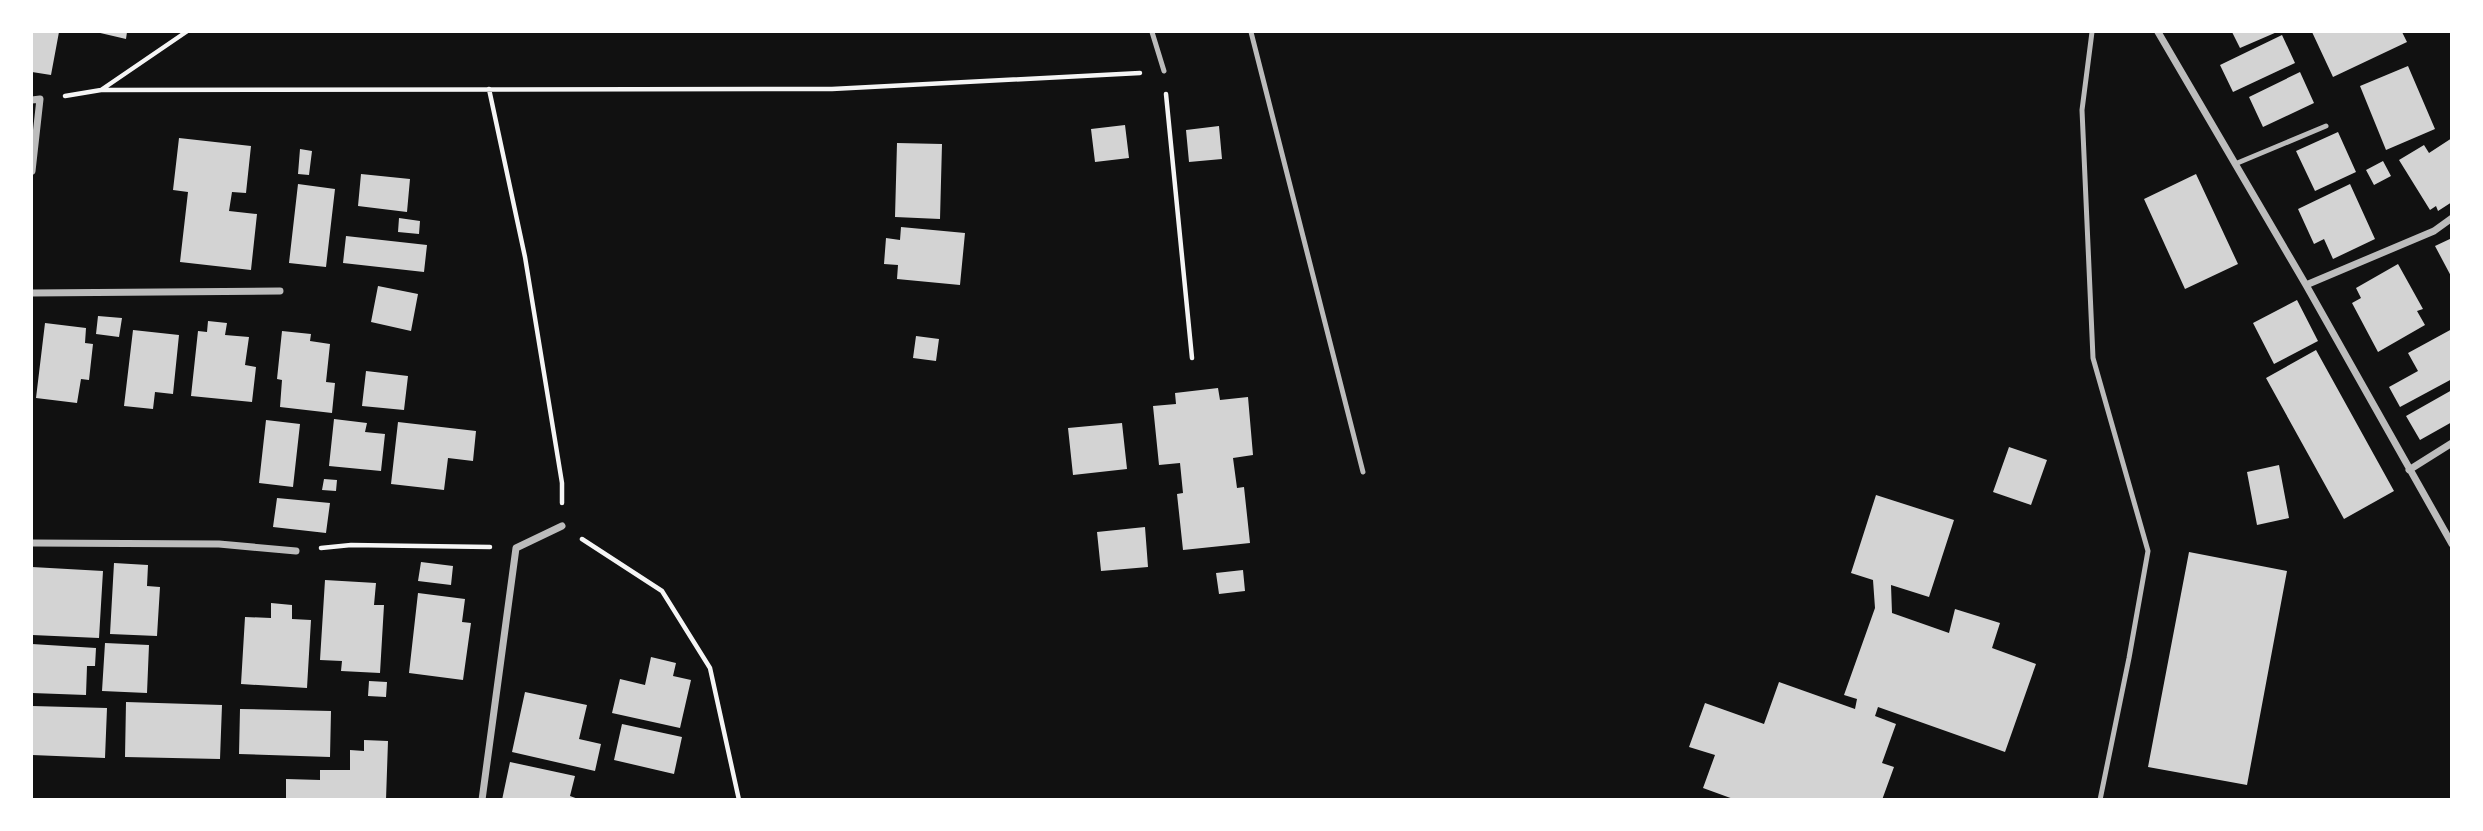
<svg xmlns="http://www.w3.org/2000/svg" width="2483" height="831" font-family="Cabin,sans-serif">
<rect width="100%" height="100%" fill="#111"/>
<path fill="#d3d3d3" d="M 32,32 L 59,32 L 51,75 L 32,72 Z
M 96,32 L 127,32 L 126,39 Z
M 2232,32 L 2277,32 L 2240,48 Z
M 2312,32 L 2402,32 L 2407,42 L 2333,77 Z
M 2282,35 L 2295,63 L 2233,92 L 2220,65 Z
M 2408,66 L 2435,129 L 2386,150 L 2360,86 Z
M 2300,72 L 2314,103 L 2263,127 L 2249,97 Z
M 1125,125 L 1129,158 L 1095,162 L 1091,129 Z
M 1219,126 L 1222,159 L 1189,162 L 1186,130 Z
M 2338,132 L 2356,172 L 2315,191 L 2296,151 Z
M 179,138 L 251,146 L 246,193 L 232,192 L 229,211 L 257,214 L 251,270 L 180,262 L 188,192 L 173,190 Z
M 2452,138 L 2452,202 L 2438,211 L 2436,206 L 2430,210 L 2399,160 L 2424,145 L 2429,153 Z
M 897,143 L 942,144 L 940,219 L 895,217 Z
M 300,149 L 312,151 L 309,175 L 298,174 Z
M 2383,161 L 2391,176 L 2374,185 L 2366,170 Z
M 361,174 L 410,179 L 407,212 L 358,206 Z
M 2196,174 L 2238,264 L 2185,289 L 2144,199 Z
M 298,184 L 335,189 L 326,267 L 289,263 Z
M 2350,184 L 2375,239 L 2333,259 L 2324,239 L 2314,244 L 2298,209 Z
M 399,218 L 420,221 L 419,234 L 398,232 Z
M 901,227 L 965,233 L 960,285 L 897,279 L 898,265 L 884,264 L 886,238 L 900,240 Z
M 346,236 L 427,245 L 424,272 L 343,263 Z
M 2452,238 L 2452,278 L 2435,246 Z
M 2398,264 L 2423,309 L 2417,311 L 2425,325 L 2378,352 L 2352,303 L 2361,298 L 2356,288 Z
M 378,286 L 418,294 L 411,331 L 371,322 Z
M 2297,300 L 2318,341 L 2274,364 L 2253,323 Z
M 98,316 L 122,318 L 119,337 L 96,334 Z
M 208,321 L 227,323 L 225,335 L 249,337 L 245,365 L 256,367 L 252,402 L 191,396 L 198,331 L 207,332 Z
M 45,323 L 86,328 L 85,343 L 93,344 L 89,380 L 81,379 L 77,403 L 36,398 Z
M 2452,329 L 2452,379 L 2400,407 L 2389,387 L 2418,371 L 2408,353 Z
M 133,330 L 179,335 L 173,394 L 155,392 L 153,409 L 124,406 Z
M 282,331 L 311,334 L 310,341 L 330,344 L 326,382 L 335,383 L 332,413 L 280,407 L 282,380 L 277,379 Z
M 916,336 L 939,339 L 936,361 L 913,358 Z
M 2316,350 L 2394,491 L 2344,519 L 2266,378 Z
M 366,371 L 408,376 L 404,410 L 362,406 Z
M 1218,388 L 1220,400 L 1248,397 L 1253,455 L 1233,458 L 1237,488 L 1244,487 L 1250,543 L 1183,550 L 1177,494 L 1183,493 L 1180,463 L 1159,465 L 1153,406 L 1176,404 L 1175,393 Z
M 2452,390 L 2452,422 L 2420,440 L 2406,416 Z
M 334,419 L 367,423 L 365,432 L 385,434 L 381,471 L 329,466 Z
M 266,420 L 300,424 L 293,487 L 259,483 Z
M 398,422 L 476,431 L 473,461 L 448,458 L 444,490 L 391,484 Z
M 1122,423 L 1127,469 L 1073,475 L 1068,428 Z
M 2009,447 L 2047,460 L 2031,505 L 1993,492 Z
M 2279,465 L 2289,518 L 2257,525 L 2247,472 Z
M 324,479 L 337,480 L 336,491 L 322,490 Z
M 1876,495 L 1954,520 L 1929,597 L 1891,585 L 1892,613 L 1949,633 L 1955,609 L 2000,623 L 1992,648 L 2036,664 L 2005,752 L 1878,707 L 1875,716 L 1896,724 L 1882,763 L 1894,767 L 1882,800 L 1736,800 L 1703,788 L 1715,755 L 1689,747 L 1705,703 L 1764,724 L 1779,682 L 1855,709 L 1857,699 L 1844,695 L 1875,608 L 1873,580 L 1851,573 Z
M 277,498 L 330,503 L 326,533 L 273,527 Z
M 1145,527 L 1148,567 L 1101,571 L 1097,532 Z
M 2189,552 L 2287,571 L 2247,785 L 2148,767 Z
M 421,562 L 453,566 L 451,585 L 418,581 Z
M 114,563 L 148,565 L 147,586 L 160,587 L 157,636 L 110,634 Z
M 32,567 L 103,571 L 99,638 L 32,635 Z
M 1243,570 L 1245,591 L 1219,594 L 1216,573 Z
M 325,580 L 376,583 L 374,605 L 384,605 L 380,673 L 341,671 L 342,661 L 320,660 Z
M 418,593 L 465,599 L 462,622 L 471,623 L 463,680 L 409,673 Z
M 271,603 L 292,605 L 292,619 L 311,620 L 307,688 L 241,684 L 245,617 L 271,618 Z
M 105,643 L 149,645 L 147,693 L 102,691 Z
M 32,644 L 96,648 L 95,666 L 87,666 L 86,695 L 32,693 Z
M 651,657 L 676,663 L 673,676 L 691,680 L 680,728 L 612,713 L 620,679 L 645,685 Z
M 369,681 L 387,682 L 386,697 L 368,696 Z
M 525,692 L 587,705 L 579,739 L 601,744 L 595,771 L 512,752 Z
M 126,702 L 222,705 L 220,759 L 125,757 Z
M 32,706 L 107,708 L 105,758 L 32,755 Z
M 240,709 L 331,711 L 330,757 L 239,754 Z
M 622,724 L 682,737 L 674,774 L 614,760 Z
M 364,740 L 388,741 L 386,800 L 286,800 L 286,779 L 320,780 L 320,770 L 350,770 L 350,750 L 364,751 Z
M 510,762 L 575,776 L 570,796 L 581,800 L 502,800 Z"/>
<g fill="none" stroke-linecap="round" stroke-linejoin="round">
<path stroke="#f5f5f5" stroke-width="4.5" d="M 489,89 L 525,257 L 562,483 L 562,503
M 101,90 L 832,89 L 1140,73
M 1166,94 L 1192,358
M 65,96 L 101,90 L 186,32
M 582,539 L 662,591 L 710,668 L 739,800
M 321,548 L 351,545 L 490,547"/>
<path stroke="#bcbcbc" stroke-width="5" d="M 1152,32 L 1164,71
M 1251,32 L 1363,472
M 2092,32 L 2082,110 L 2093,358 L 2148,551 L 2129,658 L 2100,800
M 2235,164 L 2326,126"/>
<path stroke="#bcbcbc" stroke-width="7" d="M 2158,32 L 2306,285 L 2452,544
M 32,100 L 40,99 L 32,171
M 2306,285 L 2434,231 L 2452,218
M 32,293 L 280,291
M 2409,470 L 2452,443
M 32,543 L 219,544 L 296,551
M 482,800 L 516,548 L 562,526"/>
</g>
<rect width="2483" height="831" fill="none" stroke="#ffffff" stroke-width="66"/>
</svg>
